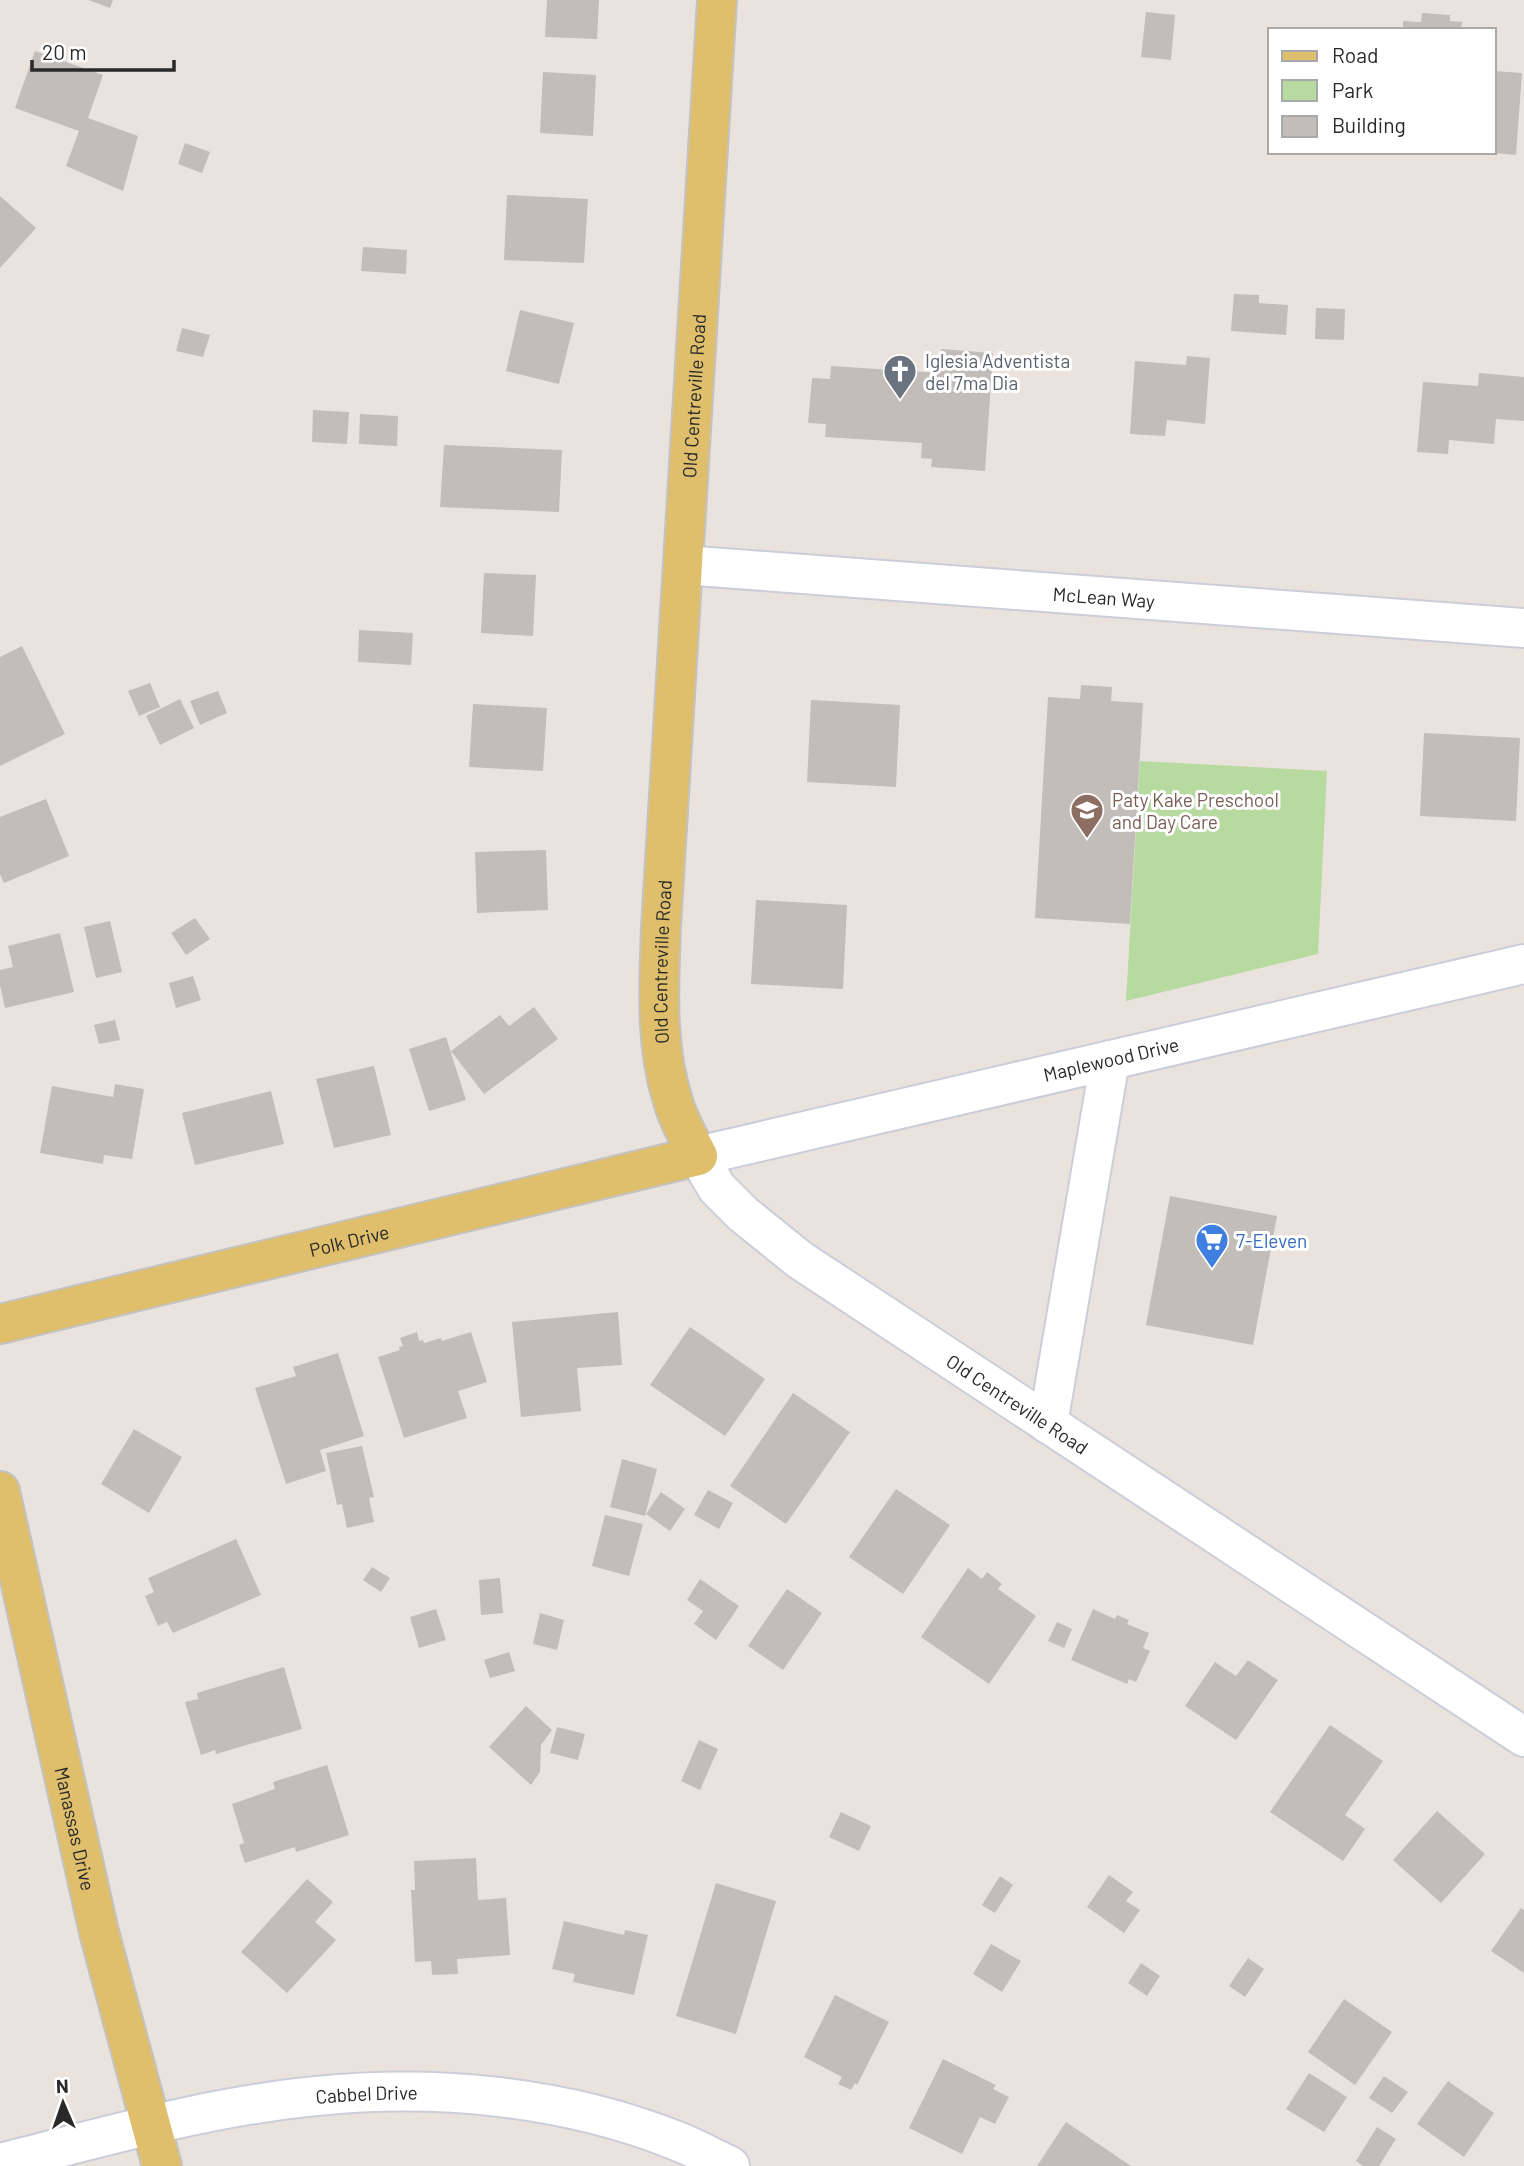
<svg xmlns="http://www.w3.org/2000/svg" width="1524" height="2166" font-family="Barlow,sans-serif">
<rect width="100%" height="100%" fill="#eae3dd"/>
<path fill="#b6da9f" d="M 1140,761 L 1327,771 L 1318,954 L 1126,1001 Z"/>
<path fill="#c2bdb9" d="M 88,0 L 113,0 L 110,8 Z
M 547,0 L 599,0 L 597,39 L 545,37 Z
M 1146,12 L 1175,15 L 1171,60 L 1141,57 Z
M 1422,13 L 1450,15 L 1450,21 L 1462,22 L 1461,30 L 1403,30 L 1403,21 L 1421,22 Z
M 35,51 L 103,75 L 88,118 L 138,136 L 123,191 L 66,166 L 79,131 L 15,108 Z
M 1494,71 L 1522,73 L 1516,155 L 1494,153 Z
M 543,72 L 596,75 L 593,136 L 540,133 Z
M 185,143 L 210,152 L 202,173 L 178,164 Z
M 507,195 L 588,199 L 584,263 L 504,260 Z
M 0,196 L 36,228 L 0,268 Z
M 363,247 L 407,250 L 406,274 L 361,271 Z
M 1234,294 L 1259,295 L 1259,303 L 1288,305 L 1286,335 L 1231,331 Z
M 1316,308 L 1345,309 L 1344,340 L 1315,339 Z
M 520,310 L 574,323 L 559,384 L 506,371 Z
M 182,328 L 210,335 L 203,357 L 176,351 Z
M 941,349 L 993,353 L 985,471 L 931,467 L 932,459 L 921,458 L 922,443 L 825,437 L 826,424 L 808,423 L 812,378 L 830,379 L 831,366 L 940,373 Z
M 1187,356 L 1210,358 L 1205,424 L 1167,420 L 1165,436 L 1130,434 L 1135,361 L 1186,365 Z
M 1479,373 L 1524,377 L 1524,421 L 1496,419 L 1494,444 L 1449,440 L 1448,454 L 1417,452 L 1423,382 L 1478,386 Z
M 313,410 L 349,412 L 347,444 L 312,442 Z
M 360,414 L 398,416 L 397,446 L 359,444 Z
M 444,445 L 562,450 L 559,512 L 440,507 Z
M 484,573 L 536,575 L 533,636 L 481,633 Z
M 359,630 L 413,633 L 411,665 L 358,662 Z
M 22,646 L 65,734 L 0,766 L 0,657 Z
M 150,683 L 160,707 L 139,716 L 128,691 Z
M 1081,685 L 1112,687 L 1111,701 L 1143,703 L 1130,924 L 1035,918 L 1048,697 L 1080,699 Z
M 218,691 L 227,713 L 200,725 L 190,701 Z
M 180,699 L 194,728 L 160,745 L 146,716 Z
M 811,700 L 900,705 L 896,787 L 807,782 Z
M 473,704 L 547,708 L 543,771 L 469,767 Z
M 1424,733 L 1520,738 L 1516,821 L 1420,816 Z
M 46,799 L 69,856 L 4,883 L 0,874 L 0,817 Z
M 546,850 L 548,910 L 477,913 L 475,852 Z
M 756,900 L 847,905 L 843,989 L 751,984 Z
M 195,918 L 210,939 L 186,955 L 171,933 Z
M 110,921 L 122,972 L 96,978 L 84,927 Z
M 60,933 L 74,992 L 5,1008 L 0,985 L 0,970 L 13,967 L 8,946 Z
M 193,976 L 201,1000 L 176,1008 L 169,983 Z
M 534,1007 L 558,1039 L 484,1094 L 451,1051 L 500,1015 L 509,1026 Z
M 115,1020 L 120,1040 L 99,1044 L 94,1025 Z
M 446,1037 L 466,1100 L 429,1111 L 409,1049 Z
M 374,1066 L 391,1135 L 334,1148 L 316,1079 Z
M 115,1084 L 144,1089 L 132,1159 L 104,1155 L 103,1164 L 40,1153 L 52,1086 L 113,1097 Z
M 271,1091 L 284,1144 L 195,1165 L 182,1113 Z
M 1170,1196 L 1277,1216 L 1253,1345 L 1146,1325 Z
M 618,1312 L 622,1365 L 577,1368 L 581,1411 L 521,1417 L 512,1322 Z
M 690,1327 L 765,1379 L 725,1436 L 650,1385 Z
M 417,1332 L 419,1341 L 423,1340 L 424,1343 L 441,1338 L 442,1341 L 471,1332 L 487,1382 L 458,1391 L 467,1418 L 404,1438 L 378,1357 L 400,1350 L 399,1347 L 403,1346 L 400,1338 Z
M 338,1353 L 364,1436 L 320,1450 L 326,1471 L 286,1484 L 255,1388 L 296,1376 L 293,1367 Z
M 793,1393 L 850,1432 L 786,1524 L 730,1486 Z
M 134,1429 L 182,1457 L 149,1513 L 101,1484 Z
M 362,1446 L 374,1497 L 369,1498 L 374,1522 L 347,1528 L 342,1504 L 337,1505 L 326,1453 Z
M 622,1459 L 657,1469 L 645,1516 L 610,1507 Z
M 896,1489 L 950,1525 L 903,1594 L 849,1557 Z
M 708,1490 L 733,1503 L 719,1529 L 694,1515 Z
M 661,1492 L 685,1509 L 670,1531 L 646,1514 Z
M 605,1515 L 643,1524 L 629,1576 L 592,1566 Z
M 236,1539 L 261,1595 L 173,1633 L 167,1622 L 158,1626 L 145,1596 L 154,1592 L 148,1578 Z
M 372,1567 L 390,1578 L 381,1592 L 363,1580 Z
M 968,1568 L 982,1579 L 987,1572 L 1002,1584 L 998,1589 L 1036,1616 L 989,1684 L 921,1637 Z
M 500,1578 L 503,1613 L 481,1615 L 479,1580 Z
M 700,1579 L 739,1606 L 716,1640 L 694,1624 L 703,1611 L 687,1600 Z
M 787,1589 L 822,1613 L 783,1670 L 748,1646 Z
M 436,1609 L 446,1640 L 419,1648 L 410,1617 Z
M 1093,1609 L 1115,1619 L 1117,1615 L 1129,1620 L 1127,1624 L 1149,1633 L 1143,1648 L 1150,1651 L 1136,1682 L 1129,1679 L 1127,1684 L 1071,1660 Z
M 540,1613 L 564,1620 L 557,1650 L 533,1644 Z
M 1057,1622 L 1072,1629 L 1064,1648 L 1048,1641 Z
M 509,1652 L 515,1671 L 490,1678 L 484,1660 Z
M 1248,1660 L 1278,1680 L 1236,1740 L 1185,1706 L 1215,1662 L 1236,1676 Z
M 284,1667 L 302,1729 L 216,1754 L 215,1750 L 201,1755 L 185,1702 L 198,1699 L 197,1693 Z
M 526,1706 L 552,1730 L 541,1745 L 540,1772 L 531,1785 L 489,1747 Z
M 1330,1725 L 1383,1761 L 1345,1815 L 1365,1829 L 1343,1861 L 1270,1812 Z
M 557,1727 L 585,1734 L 578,1760 L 550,1753 Z
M 699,1740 L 718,1749 L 700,1790 L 681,1781 Z
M 327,1765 L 349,1835 L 296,1852 L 295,1847 L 245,1863 L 239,1845 L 244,1843 L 232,1804 L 275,1789 L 273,1782 Z
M 1437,1811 L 1485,1854 L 1441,1903 L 1393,1860 Z
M 841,1812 L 871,1826 L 859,1851 L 829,1837 Z
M 476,1858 L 478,1900 L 506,1898 L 510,1955 L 457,1959 L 458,1974 L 432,1975 L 431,1961 L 415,1962 L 411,1890 L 415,1890 L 414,1861 Z
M 1109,1875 L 1133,1892 L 1126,1901 L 1140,1910 L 1124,1933 L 1087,1907 Z
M 1000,1876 L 1013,1885 L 995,1913 L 982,1905 Z
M 307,1879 L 333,1902 L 315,1922 L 336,1940 L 287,1993 L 241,1952 Z
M 716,1883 L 776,1901 L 736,2034 L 676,2016 Z
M 1521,1908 L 1524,1910 L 1524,1973 L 1491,1951 Z
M 564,1921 L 624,1935 L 625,1930 L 648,1935 L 634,1995 L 573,1982 L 575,1974 L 552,1969 Z
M 991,1944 L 1021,1961 L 1002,1992 L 973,1974 Z
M 1248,1958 L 1264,1969 L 1245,1997 L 1229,1986 Z
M 1141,1963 L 1160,1976 L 1147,1996 L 1128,1983 Z
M 835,1995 L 889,2022 L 857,2085 L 855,2083 L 851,2090 L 838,2084 L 842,2077 L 804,2057 Z
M 1344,1999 L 1392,2032 L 1355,2085 L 1308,2052 Z
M 943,2059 L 996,2085 L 993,2089 L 1009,2097 L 995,2124 L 980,2117 L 962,2154 L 909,2128 Z
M 1309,2073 L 1347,2097 L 1324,2132 L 1286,2109 Z
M 1384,2076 L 1408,2092 L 1392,2113 L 1369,2098 Z
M 1448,2081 L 1494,2113 L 1464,2157 L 1417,2124 Z
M 1066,2122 L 1131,2166 L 1037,2166 Z
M 1377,2127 L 1396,2139 L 1379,2166 L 1363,2166 L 1356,2161 Z"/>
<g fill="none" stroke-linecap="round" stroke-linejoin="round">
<defs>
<g id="minor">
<path id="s1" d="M 683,565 L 1524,628"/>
<path id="s2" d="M 1524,964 L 698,1156 L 717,1188 L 743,1214 L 800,1260 L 1524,1737"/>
<path d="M 1048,1424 L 1110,1060"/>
<path id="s3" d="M 0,2163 C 104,2137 210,2106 317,2096 C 437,2084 565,2096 677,2141 C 695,2148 713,2158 730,2166"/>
</g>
<g id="major">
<path id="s4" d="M 0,1324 L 698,1156 C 689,1138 678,1120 673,1101 C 655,1045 659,986 661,927 L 717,0"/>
<path id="s5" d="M 0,1491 L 99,1932 L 162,2166"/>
</g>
</defs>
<use href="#minor" stroke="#cbced9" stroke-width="42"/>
<use href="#major" stroke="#c3c3c3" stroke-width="42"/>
<use href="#minor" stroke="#fff" stroke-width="38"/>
<use href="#major" stroke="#dfbf6c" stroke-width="38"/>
</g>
<defs>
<symbol id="church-pin" viewBox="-11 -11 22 30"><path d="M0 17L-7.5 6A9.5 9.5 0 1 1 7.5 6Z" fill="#6b7280" stroke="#fff"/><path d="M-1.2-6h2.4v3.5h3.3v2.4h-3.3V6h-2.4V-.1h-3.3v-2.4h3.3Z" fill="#fff"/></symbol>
<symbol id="school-pin" viewBox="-11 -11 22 30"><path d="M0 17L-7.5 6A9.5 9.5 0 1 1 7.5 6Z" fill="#8d6e63" stroke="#fff"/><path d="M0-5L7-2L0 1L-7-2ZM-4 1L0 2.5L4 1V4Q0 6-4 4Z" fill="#fff"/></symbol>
<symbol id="supermarket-pin" viewBox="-11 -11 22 30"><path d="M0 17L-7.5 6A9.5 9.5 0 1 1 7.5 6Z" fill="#3f7fe0" stroke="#fff"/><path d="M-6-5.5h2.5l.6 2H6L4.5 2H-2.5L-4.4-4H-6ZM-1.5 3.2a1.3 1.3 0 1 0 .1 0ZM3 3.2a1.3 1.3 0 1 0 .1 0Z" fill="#fff"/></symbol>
</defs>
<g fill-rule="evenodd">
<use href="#church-pin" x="881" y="352" width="38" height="52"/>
<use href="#school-pin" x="1068" y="791" width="38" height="52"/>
<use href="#supermarket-pin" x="1193" y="1221" width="38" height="52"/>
</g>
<g text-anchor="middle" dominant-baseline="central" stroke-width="6" stroke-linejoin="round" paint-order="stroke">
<g font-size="19" fill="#5b616d" stroke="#fff" text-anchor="start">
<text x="925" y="360">Iglesia Adventista<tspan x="925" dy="22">del 7ma Dia</tspan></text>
</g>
<g font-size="19" fill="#292929" stroke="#fff">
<text stroke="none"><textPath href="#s4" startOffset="1486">Old Centreville Road</textPath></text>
<text stroke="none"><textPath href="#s1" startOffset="422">McLean Way</textPath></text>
<text stroke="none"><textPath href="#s4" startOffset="919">Old Centreville Road</textPath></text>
<text transform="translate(1111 1059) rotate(-13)">Maplewood Drive</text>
<text stroke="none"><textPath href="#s4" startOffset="359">Polk Drive</textPath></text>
<text stroke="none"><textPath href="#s2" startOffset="1256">Old Centreville Road</textPath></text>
<text stroke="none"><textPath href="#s5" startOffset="346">Manassas Drive</textPath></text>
<text stroke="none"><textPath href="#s3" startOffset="374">Cabbel Drive</textPath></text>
</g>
<g font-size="19" fill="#785e54" stroke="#fff" text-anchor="start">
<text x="1112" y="799">Paty Kake Preschool<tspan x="1112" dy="22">and Day Care</tspan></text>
</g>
<g font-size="19" fill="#366cbe" stroke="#fff" text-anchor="start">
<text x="1236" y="1240">7-Eleven</text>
</g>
</g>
<rect x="1268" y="28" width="228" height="126" fill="#ffffff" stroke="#a9a9a9" stroke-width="2"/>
<rect x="1282" y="51" width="35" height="10" fill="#dfbf6c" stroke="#a9a9a9" stroke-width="2"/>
<text x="1332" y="63" font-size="21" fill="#292929">Road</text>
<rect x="1282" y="80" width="35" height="21" fill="#b6da9f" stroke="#a9a9a9" stroke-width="2"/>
<text x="1332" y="98" font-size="21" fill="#292929">Park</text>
<rect x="1282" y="116" width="35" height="21" fill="#c2bdb9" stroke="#a9a9a9" stroke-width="2"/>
<text x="1332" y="133" font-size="21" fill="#292929">Building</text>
<g transform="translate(63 2103) rotate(358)" stroke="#ffffff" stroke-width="5" paint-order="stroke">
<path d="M0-5L12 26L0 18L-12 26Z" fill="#292929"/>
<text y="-10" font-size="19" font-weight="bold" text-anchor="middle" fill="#292929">N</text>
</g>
<path d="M32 60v10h142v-10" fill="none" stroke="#292929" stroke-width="3.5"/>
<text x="42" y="60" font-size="21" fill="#292929" stroke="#ffffff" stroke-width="5" paint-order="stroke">20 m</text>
</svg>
